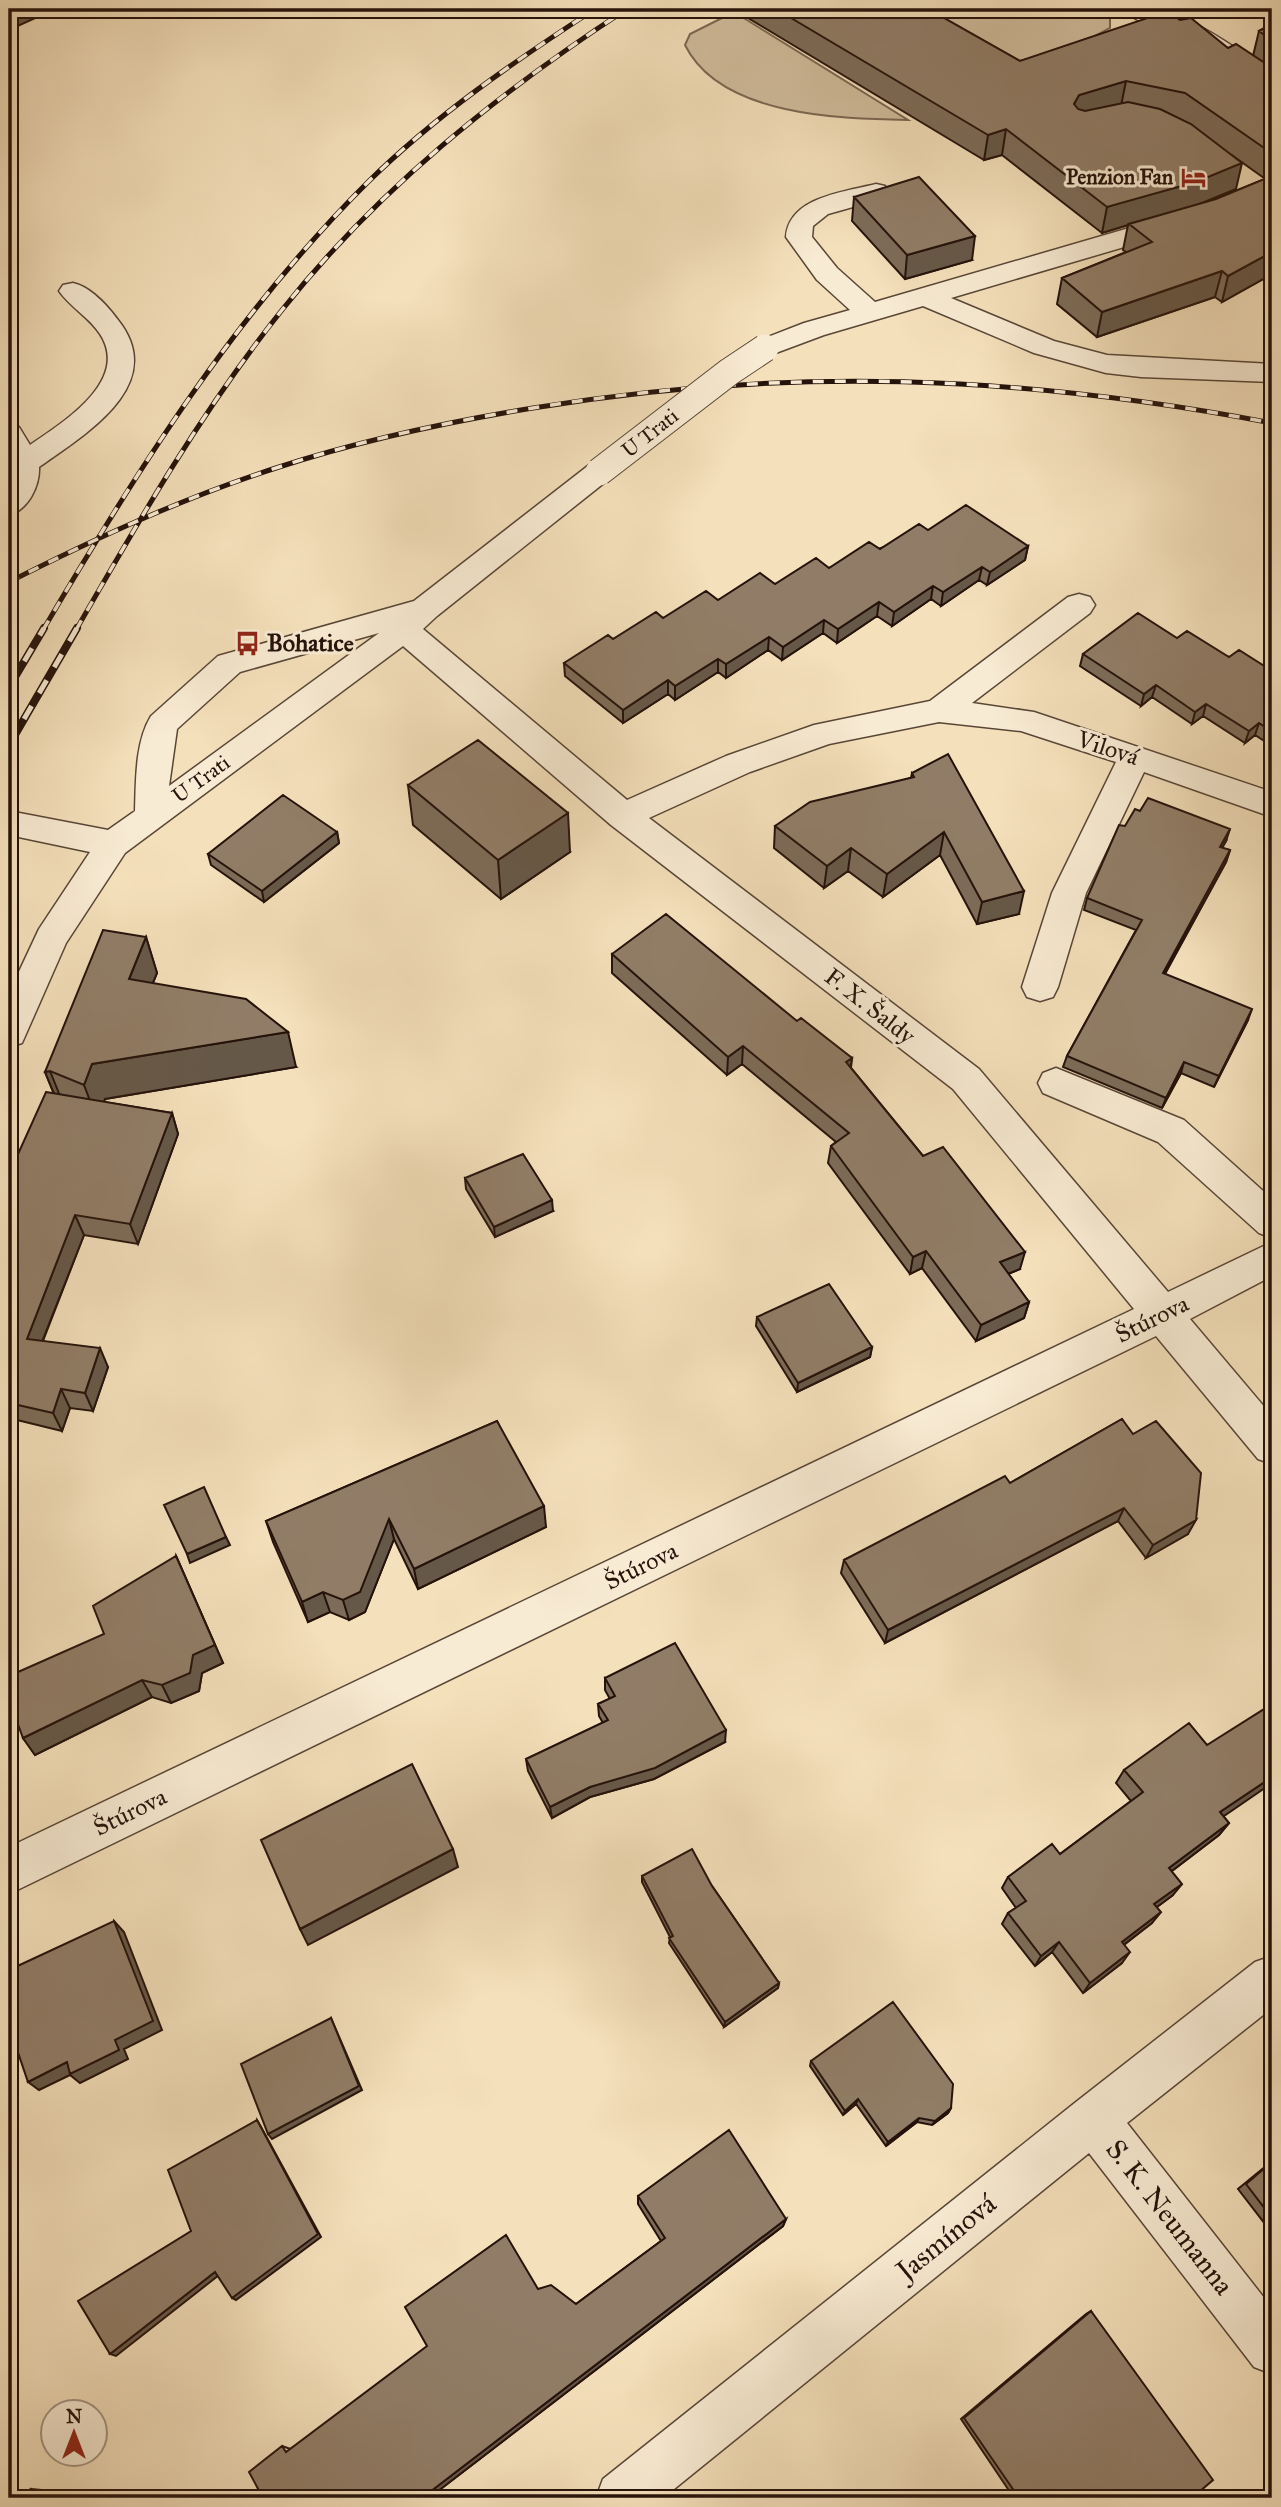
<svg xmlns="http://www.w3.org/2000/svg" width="1281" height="2507" font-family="'IM FELL Great Primer',serif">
<rect width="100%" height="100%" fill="#f4e0bb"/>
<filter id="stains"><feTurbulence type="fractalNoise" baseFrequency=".00286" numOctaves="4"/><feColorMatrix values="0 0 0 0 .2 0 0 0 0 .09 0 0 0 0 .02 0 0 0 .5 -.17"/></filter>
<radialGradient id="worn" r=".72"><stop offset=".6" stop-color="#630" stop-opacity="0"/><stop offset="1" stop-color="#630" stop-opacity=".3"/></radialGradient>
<path fill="#d1bd9d" stroke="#7b6854" stroke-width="2" d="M 920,9 L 1101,9 L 1110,17 L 1110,28 L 1047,62 L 1014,61 Z
M 734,12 L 908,120 C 840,119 720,116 685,45 L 690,34 Z"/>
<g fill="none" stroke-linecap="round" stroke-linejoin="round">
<defs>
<path id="minor" d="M 1124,9 C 1184,6 1224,41 1272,73 L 1272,91 L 1263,89 L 1179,33 L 1149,26 L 1127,14 Z
M 1272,179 L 1272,196 L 1209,222 L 951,298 L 1054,341 L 1107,355 L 1272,364 L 1272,382 L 1141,377 L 1106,373 L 1034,353 L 923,306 L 824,335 L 765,357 L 755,354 L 751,348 L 755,342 L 804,323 L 850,310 L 817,280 L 786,237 C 789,197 844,192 876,184 L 885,186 L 889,192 L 885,198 L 828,214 L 813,226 L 812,237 L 837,268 L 875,302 L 1191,210 Z
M 73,283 C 90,287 107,305 118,320 C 169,384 86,434 39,467 C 40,486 28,510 9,515 L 9,425 L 19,427 L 30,445 C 62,423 131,381 100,334 C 89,317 70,307 59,291 L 63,285 Z
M 599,462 L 609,465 L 614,472 L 609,479 L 437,616 L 423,629 L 627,800 L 726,756 L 814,725 L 930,701 L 1068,597 L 1079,594 L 1090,597 L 1095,605 L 1090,613 L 972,703 L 1034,712 L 1272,792 L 1272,817 L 1144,772 L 1086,893 L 1058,987 L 1053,997 L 1040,1001 L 1027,997 L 1022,987 L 1052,893 L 1116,762 L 1021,731 L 939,722 L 829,744 L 750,772 L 649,818 L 979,1069 L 1168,1292 L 1272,1242 L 1272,1276 L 1190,1319 L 1272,1416 L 1272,1464 L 1258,1459 L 1156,1336 L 9,1894 L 9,1847 L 1134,1309 L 953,1089 L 611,825 L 403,646 L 125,853 L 66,943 L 22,1043 L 9,1047 L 9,993 L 39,929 L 90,852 L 9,835 L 9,811 L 108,830 L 135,811 C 136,781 135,742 151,716 L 218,656 L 414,601 L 589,465 ZM 379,633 L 169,786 L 177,729 L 240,672 Z
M 1056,1068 L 1184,1120 L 1272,1199 L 1272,1238 L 1259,1233 L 1158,1142 L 1043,1093 L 1038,1083 L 1043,1073 Z
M 1272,1956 L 1272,2008 L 1127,2123 L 1272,2308 L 1272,2374 L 1254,2367 L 1089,2153 L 663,2498 L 596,2498 L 603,2479 L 1076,2102 L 1255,1962 Z"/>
</defs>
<use href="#minor" stroke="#594637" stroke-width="3"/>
<use href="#minor" fill="#f8ebd3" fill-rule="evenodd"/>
<defs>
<path id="rail-far1" d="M 9,582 C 96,538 185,497 279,467 C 362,440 447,422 533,408 C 789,366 1018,375 1272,423
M 43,630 C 137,470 236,313 368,182 C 436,115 515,61 595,9
M 76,630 C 139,520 203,409 282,310 C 378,189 498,93 627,9"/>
<path id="rail" d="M 9,687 L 44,628
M 9,745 L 77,628"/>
</defs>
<use href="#rail-far1" stroke="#25120b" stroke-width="5"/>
<use href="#rail" stroke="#25120b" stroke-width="8"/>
<use href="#rail-far1" stroke="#f8ebd3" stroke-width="3.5" stroke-dasharray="11" stroke-linecap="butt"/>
<use href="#rail" stroke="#f8ebd3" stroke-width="5" stroke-dasharray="15" stroke-linecap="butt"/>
<defs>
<path id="minor-bridge" d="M 599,472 L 729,372 L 765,348"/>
</defs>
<use href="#minor-bridge" stroke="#594637" stroke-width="29" stroke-linecap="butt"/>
<use href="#minor-bridge" stroke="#f8ebd3" stroke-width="27"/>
</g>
<path fill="#7d6c59" stroke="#25120b" stroke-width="2" fill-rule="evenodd" d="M 738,9 L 928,9 L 1020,61 L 1180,20 L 1228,48 L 1253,56 L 1259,31 L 1272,24 L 1272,274 L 1222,302 L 1215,297 L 1097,337 L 1057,304 L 1062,278 L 1126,252 L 1123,250 L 1128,225 L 1102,233 L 1002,155 L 984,160 L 738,12 ZM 1233,156 L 1264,178 L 1267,178 L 1216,199 L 1202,203 L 1236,189 Z
M 854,197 L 972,260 L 905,279 L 852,221 Z
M 928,530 L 1028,546 L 1025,560 L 987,585 L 979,580 L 941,606 L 931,599 L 892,626 L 877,616 L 837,643 L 823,633 L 782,660 L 768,650 L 726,678 L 718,672 L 675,700 L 668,694 L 623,723 L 565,676 L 564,663 L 613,639 L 663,618 L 718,600 L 775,584 L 829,568 Z
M 1177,638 L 1229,657 L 1272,671 L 1272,746 L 1255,735 L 1245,743 L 1203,716 L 1192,724 L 1152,697 L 1141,706 L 1080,666 L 1083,654 Z
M 912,773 L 1019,914 L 977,924 L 940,855 L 883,897 L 848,871 L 824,888 L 774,848 L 775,826 L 911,778 Z
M 408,785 L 570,852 L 501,899 L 413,825 Z
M 337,832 L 339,843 L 264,902 L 211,865 L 208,854 Z
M 1226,841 L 1222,848 L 1230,850 L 1226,862 L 1165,974 L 1248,1020 L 1214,1087 L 1181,1073 L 1162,1108 L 1063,1067 L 1067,1056 L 1136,930 L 1084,910 L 1087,898 Z
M 146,937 L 157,973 L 153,983 L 296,1067 L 105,1099 L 104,1102 L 172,1113 L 178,1134 L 138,1244 L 84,1235 L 43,1341 L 108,1367 L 93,1411 L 70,1408 L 62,1431 L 17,1420 L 9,1441 L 9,1174 L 54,1094 L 45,1072 Z
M 612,954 L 797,1021 L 852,1058 L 851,1068 L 923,1156 L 1020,1269 L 1008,1274 L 1029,1302 L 1024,1318 L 976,1341 L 922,1268 L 910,1274 L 828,1163 L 831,1146 L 836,1142 L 742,1064 L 727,1075 L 612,973 Z
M 465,1178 L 553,1211 L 495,1237 L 466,1189 Z
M 757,1317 L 872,1347 L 870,1357 L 797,1392 L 756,1326 Z
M 1122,1419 L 1188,1534 L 1146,1558 L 1118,1521 L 885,1643 L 841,1573 L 844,1560 L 1010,1483 Z
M 497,1421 L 546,1527 L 418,1589 L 394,1539 L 365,1612 L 349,1620 L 330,1612 L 308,1622 L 273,1542 L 266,1521 Z
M 176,1556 L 223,1663 L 202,1673 L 199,1691 L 171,1703 L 152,1697 L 35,1755 L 23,1738 L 104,1634 Z
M 605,1678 L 725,1742 L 654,1779 L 590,1797 L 552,1818 L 528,1771 L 526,1759 L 603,1723 L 599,1716 L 598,1704 L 610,1699 L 605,1690 Z
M 1124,1770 L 1223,1816 L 1229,1823 L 1219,1835 L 1172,1871 L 1173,1895 L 1157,1907 L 1152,1923 L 1124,1945 L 1122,1963 L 1083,1993 L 1052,1952 L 1035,1966 L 1002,1924 L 1008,1913 L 1016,1908 L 1002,1888 L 1008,1877 L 1060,1854 L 1131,1801 L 1116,1783 Z
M 642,1876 L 712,1886 L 779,1983 L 778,1988 L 724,2027 L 669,1943 L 670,1937 L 642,1882 Z
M 811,2061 L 951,2108 L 948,2113 L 932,2125 L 917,2122 L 886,2146 L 856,2104 L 843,2115 L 810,2066 Z
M 1272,2161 L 1272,2233 L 1238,2189 Z
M 638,2196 L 786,2219 L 783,2226 L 429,2498 L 282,2446 L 290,2449 L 538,2289 L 576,2304 L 661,2241 L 638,2204 Z
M 1091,2311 L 1192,2498 L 1014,2498 L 961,2419 L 1086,2314 Z"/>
<path fill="#665848" stroke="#25120b" stroke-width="2" d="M 9,9 L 55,9 L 9,30 Z
M 1126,81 L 1121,106 L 1074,120 L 1074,104 L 1079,95 Z
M 1006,129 L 1002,155 L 984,160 L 988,135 Z
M 1270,152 L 1272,152 L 1272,177 L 1264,178 Z
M 1242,163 L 1236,189 L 1190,208 L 1129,224 L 1128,225 L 1102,233 L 1107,207 Z
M 975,236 L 972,260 L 905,279 L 907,255 Z
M 1272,252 L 1272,274 L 1222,302 L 1228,276 Z
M 1222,271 L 1215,297 L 1097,337 L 1102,312 Z
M 9,295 L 15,319 L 9,324 Z
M 1028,546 L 1025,560 L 987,585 L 990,572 Z
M 982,567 L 979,580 L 941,606 L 943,592 Z
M 933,586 L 931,599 L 892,626 L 894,612 Z
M 879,602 L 877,616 L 837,643 L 838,629 Z
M 824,620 L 823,633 L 782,660 L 783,647 Z
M 769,637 L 768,650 L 726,678 L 726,664 Z
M 718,659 L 718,672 L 675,700 L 675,686 Z
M 668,680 L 668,694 L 623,723 L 623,710 Z
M 1156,685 L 1152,697 L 1141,706 L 1144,694 Z
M 1206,704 L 1203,716 L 1192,724 L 1195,712 Z
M 1259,723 L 1255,735 L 1245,743 L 1249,731 Z
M 568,813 L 570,852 L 501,899 L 498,860 Z
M 1230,829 L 1226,841 L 1216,858 L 1220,847 Z
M 337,832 L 339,843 L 264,902 L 262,891 Z
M 944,832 L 940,855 L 883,897 L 887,874 Z
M 851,848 L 848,871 L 824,888 L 827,866 Z
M 1230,850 L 1226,862 L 1159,984 L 1163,973 Z
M 1024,891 L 1019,914 L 977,924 L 982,902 Z
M 146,937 L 157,973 L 140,1014 L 129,979 Z
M 1252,1009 L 1248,1020 L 1214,1087 L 1219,1076 Z
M 288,1032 L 296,1067 L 105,1099 L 97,1119 L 84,1085 L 92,1064 Z
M 743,1046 L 742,1064 L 727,1075 L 728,1057 Z
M 852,1058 L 849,1076 L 846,1062 Z
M 1184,1062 L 1181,1073 L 1162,1108 L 1166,1098 Z
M 50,1071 L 64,1106 L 59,1106 L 45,1072 Z
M 172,1113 L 178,1134 L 138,1244 L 130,1224 Z
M 552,1200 L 553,1211 L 495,1237 L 494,1227 Z
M 75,1215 L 84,1235 L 36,1357 L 27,1339 Z
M 926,1251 L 922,1268 L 910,1274 L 913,1257 Z
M 1025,1252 L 1020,1269 L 995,1279 L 1000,1262 Z
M 1029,1302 L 1024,1318 L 976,1341 L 981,1325 Z
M 872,1347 L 870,1357 L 797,1392 L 798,1383 Z
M 100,1348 L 108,1367 L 93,1411 L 85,1393 Z
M 61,1389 L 70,1408 L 62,1431 L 53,1413 Z
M 9,1405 L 17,1420 L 9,1441 Z
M 544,1506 L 546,1527 L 418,1589 L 414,1569 Z
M 1124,1508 L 1118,1521 L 885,1643 L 888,1630 Z
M 389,1519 L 394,1539 L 365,1612 L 349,1620 L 343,1600 Z
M 1196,1520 L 1188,1534 L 1146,1558 L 1153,1545 Z
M 226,1537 L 230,1545 L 190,1563 L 187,1554 Z
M 176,1556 L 223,1663 L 202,1673 L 199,1691 L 171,1703 L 162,1685 Z
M 323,1592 L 330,1612 L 308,1622 L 302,1602 Z
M 142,1680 L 152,1697 L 35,1755 L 23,1738 Z
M 726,1730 L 725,1742 L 654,1779 L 590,1797 L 552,1818 L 550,1807 L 590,1787 Z
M 1272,1777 L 1272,1783 L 1211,1825 L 1220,1812 Z
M 1229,1823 L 1219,1835 L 1160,1880 L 1169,1868 Z
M 453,1849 L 458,1867 L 308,1945 L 300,1929 Z
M 1182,1884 L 1173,1895 L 1146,1915 L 1154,1904 Z
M 1161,1912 L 1152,1923 L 1114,1952 L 1122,1942 Z
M 114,1921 L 124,1932 L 162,2030 L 124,2049 L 128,2059 L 80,2083 L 70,2075 L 39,2090 L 28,2082 L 67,2062 L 115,2040 Z
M 1059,1942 L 1052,1952 L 1035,1966 L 1041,1956 Z
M 1130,1952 L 1122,1963 L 1083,1993 L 1090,1983 Z
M 779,1983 L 778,1988 L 724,2027 L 725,2022 Z
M 331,2018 L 362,2090 L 272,2139 L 268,2134 Z
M 858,2099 L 856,2104 L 843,2115 L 845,2111 Z
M 951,2108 L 948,2113 L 932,2125 L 935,2121 Z
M 919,2118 L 917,2122 L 886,2146 L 888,2142 Z
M 257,2120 L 260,2125 L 321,2237 L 236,2300 L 232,2298 Z
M 786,2219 L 783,2226 L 429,2498 L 422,2498 Z
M 215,2272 L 219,2275 L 116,2356 L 110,2354 Z
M 31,2489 L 52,2491 L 55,2498 L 35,2498 Z"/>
<path fill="#917d67" stroke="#25120b" stroke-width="2" d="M 776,9 L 928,9 L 1020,61 L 1168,11 L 1180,20 L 1191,18 L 1228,48 L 1236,44 L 1268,65 L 1272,66 L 1272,152 L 1270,152 L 1185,93 L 1126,81 L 1079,95 L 1074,104 L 1078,109 L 1085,111 L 1128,102 L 1160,109 L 1191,124 L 1242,163 L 1196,182 L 1107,207 L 1006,129 L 988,135 Z
M 1272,24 L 1272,41 L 1259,31 Z
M 1272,176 L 1272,252 L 1228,276 L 1222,271 L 1102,312 L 1062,278 L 1152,242 L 1129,224 L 1216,199 Z
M 919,177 L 975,236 L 907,255 L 854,197 Z
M 966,505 L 1028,546 L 990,572 L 982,567 L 943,592 L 933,586 L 894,612 L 879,602 L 838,629 L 824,620 L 783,647 L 769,637 L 726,664 L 718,659 L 675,686 L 668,680 L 623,710 L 564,663 L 608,635 L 613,639 L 656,612 L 663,618 L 706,591 L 718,600 L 760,573 L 775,584 L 816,558 L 829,568 L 869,542 L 880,549 L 919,524 L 928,530 Z
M 1138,613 L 1177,638 L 1187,631 L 1229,657 L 1239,650 L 1272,671 L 1272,732 L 1259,723 L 1249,731 L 1206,704 L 1195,712 L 1156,685 L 1144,694 L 1083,654 Z
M 478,740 L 568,813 L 498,860 L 408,785 Z
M 948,754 L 1024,891 L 982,902 L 944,832 L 887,874 L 851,848 L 827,866 L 775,826 L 810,802 L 914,777 L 912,773 Z
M 283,795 L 337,832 L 262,891 L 208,854 Z
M 1148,798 L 1230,829 L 1220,847 L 1230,850 L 1163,973 L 1252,1009 L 1219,1076 L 1184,1062 L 1166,1098 L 1067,1056 L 1142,920 L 1087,898 L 1119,825 L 1125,826 L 1135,809 L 1140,811 Z
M 666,914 L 797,1021 L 801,1018 L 852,1058 L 846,1062 L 923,1156 L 943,1147 L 1025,1252 L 1000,1262 L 1029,1302 L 981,1325 L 926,1251 L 913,1257 L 831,1146 L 849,1133 L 743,1046 L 728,1057 L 612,954 Z
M 103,930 L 146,937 L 129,979 L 246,999 L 288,1032 L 92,1064 L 84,1085 L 50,1071 L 45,1072 Z
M 46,1092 L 172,1113 L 130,1224 L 75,1215 L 27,1339 L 100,1348 L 85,1393 L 61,1389 L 53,1413 L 9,1403 L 9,1174 Z
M 523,1154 L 552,1200 L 494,1227 L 465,1178 Z
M 829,1284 L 872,1347 L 798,1383 L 757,1317 Z
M 1122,1419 L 1133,1434 L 1156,1421 L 1201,1473 L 1196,1520 L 1153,1545 L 1124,1508 L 888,1630 L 844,1560 L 1005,1476 L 1010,1483 Z
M 497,1421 L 544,1506 L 414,1569 L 389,1519 L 360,1592 L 343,1600 L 323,1592 L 302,1602 L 266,1521 Z
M 204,1487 L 226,1537 L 187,1554 L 164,1505 Z
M 176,1556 L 215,1645 L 193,1655 L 190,1673 L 162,1685 L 142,1680 L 23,1738 L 9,1700 L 9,1676 L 104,1634 L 93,1606 Z
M 675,1643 L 726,1730 L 655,1768 L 590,1787 L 550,1807 L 526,1759 L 608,1720 L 598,1704 L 615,1696 L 605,1678 Z
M 1272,1704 L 1272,1777 L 1220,1812 L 1229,1823 L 1169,1868 L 1182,1884 L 1154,1904 L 1161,1912 L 1122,1942 L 1130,1952 L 1090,1983 L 1059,1942 L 1041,1956 L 1008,1913 L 1026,1901 L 1008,1877 L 1052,1844 L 1060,1854 L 1143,1792 L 1124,1770 L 1189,1723 L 1207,1745 Z
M 412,1764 L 453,1849 L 300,1929 L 261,1840 Z
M 692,1849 L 712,1886 L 779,1983 L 725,2022 L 669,1938 L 673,1936 L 642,1876 Z
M 114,1921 L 153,2021 L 115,2040 L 119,2050 L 70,2074 L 67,2062 L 28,2082 L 9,2026 L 9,1970 Z
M 893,2002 L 953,2084 L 951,2108 L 935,2121 L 919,2118 L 888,2142 L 858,2099 L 845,2111 L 811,2061 Z
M 331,2018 L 359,2086 L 268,2134 L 241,2064 Z
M 257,2120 L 318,2234 L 232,2298 L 215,2272 L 110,2354 L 78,2301 L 191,2231 L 168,2170 Z
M 729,2130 L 786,2219 L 422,2498 L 263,2498 L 249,2472 L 282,2446 L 286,2452 L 427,2346 L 405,2307 L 506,2235 L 538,2289 L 551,2285 L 576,2304 L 665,2238 L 638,2196 Z
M 1272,2162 L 1272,2218 L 1246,2184 Z
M 1091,2311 L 1213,2480 L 1192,2498 L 1019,2498 L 964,2418 Z
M 31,2489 L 35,2498 L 17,2498 Z"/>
<defs>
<symbol id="hotel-bare" viewBox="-9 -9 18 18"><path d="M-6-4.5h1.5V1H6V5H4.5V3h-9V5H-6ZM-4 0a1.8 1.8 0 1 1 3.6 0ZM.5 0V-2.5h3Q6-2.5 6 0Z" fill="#8f2418" stroke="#f8ebd3" stroke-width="2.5" paint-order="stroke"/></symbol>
<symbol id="bus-bare" viewBox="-9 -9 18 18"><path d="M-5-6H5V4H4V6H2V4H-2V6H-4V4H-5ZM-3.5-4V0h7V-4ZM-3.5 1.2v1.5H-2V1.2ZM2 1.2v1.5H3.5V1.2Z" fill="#8f2418" stroke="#f8ebd3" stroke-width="2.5" paint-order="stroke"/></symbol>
</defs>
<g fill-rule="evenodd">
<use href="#hotel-bare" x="1176" y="160" width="35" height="35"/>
<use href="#bus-bare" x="230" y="626" width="35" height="35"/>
</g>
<g text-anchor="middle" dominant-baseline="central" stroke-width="6" stroke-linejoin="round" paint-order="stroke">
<g font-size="21" font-weight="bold" fill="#25120b" stroke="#f8ebd3" text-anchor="end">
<text x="1173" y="177">Penzion Fan</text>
</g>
<g font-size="21" fill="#25120b" stroke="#f8ebd3">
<text transform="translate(650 433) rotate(-38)">U Trati</text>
<text transform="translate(201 779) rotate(-36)">U Trati</text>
</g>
<g font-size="24" font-weight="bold" fill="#25120b" stroke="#f8ebd3" text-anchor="start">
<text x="267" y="643">Bohatice</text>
</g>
<g font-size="24" fill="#25120b" stroke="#f8ebd3">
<text transform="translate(1108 748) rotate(18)">Vilová</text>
<text transform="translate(870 1006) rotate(38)">F. X. Šaldy</text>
<text transform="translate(1152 1319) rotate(-26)">Štúrova</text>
<text transform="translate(641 1566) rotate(-26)">Štúrova</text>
<text transform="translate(130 1812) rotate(-26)">Štúrova</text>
</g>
<g font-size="28" fill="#25120b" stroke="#f8ebd3">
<text transform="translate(1170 2217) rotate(52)">S. K. Neumanna</text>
<text transform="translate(946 2237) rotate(-39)">Jasmínová</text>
</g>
</g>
<rect width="1281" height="2507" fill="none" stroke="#f4e0bb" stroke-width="35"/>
<rect x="10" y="10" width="1260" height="2486" fill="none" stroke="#25120b" stroke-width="3.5"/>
<rect x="18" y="18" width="1246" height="2472" fill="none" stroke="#25120b" stroke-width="2"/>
<g transform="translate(74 2433)"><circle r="33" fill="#f8ebd3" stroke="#a49483" stroke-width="2"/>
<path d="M0-5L12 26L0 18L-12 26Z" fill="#8f2418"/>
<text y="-10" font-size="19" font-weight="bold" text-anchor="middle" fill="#25120b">N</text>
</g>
<rect width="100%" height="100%" filter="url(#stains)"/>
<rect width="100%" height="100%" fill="url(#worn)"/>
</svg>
